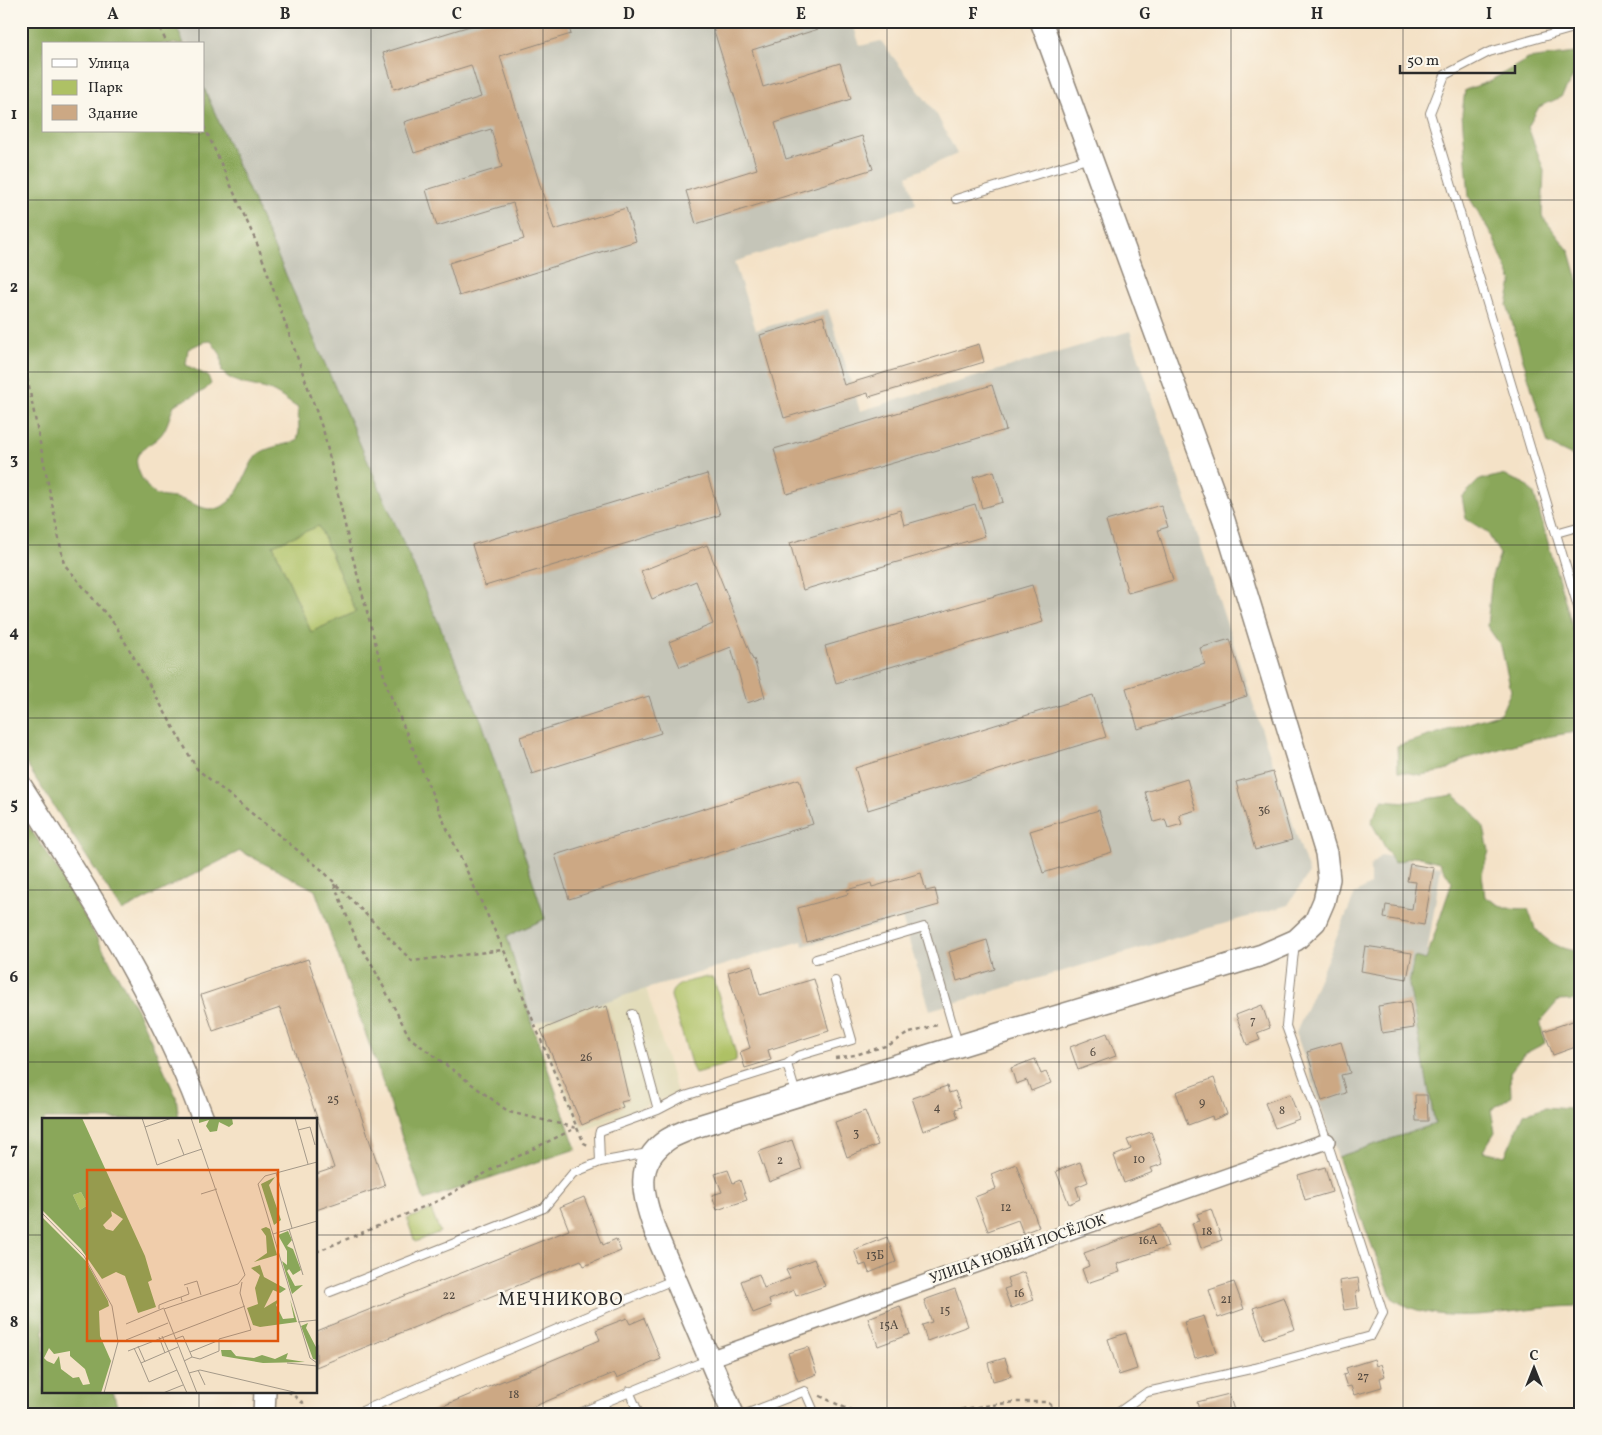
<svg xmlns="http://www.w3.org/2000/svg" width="1602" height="1435" font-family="Vollkorn,serif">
<rect width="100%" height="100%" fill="#fbf7ec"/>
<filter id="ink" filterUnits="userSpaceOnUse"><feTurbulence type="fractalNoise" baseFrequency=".02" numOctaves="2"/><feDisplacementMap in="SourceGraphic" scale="10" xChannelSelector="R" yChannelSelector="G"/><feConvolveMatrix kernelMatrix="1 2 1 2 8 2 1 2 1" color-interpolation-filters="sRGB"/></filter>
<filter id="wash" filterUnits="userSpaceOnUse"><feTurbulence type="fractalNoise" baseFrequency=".0096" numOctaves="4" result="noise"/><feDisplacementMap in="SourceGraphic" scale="20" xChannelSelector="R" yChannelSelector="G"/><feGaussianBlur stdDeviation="1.12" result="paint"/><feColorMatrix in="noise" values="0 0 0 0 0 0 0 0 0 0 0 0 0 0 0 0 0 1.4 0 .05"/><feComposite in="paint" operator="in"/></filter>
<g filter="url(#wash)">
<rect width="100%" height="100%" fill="#f4e2c7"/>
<path fill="#e2dcba" d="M 646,988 L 677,1093 L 581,1132 L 536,1023 Z"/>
<path fill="#c5c5b8" d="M 174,21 L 852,21 L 860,46 L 881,41 L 937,115 L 957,154 L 907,176 L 916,204 L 734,262 L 756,330 L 828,309 L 860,411 L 1130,331 L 1309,873 L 1288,905 L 930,1010 L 902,918 L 803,946 L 802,941 L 532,1024 L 507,936 L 545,919 L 482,722 L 204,88 L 204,44 L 184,44 Z
M 1381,855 L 1441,867 L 1426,960 L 1409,985 L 1435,1124 L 1338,1157 L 1296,1033 L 1355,894 L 1370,885 L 1370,867 Z"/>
<path fill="#aec165" stroke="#6c7648" d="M 319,525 L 356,612 L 311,632 L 273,545 Z
M 706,977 L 712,978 L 715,983 L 736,1054 L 736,1060 L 732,1063 L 695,1073 L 692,1067 L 671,996 C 672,982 694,981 706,977 Z
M 431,1210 L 440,1232 L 415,1242 L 407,1219 Z"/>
<path fill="#8aa75a" stroke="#5a6942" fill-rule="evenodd" d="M 21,21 L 174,21 L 184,44 L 44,44 L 44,131 L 204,131 L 204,88 L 482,722 L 545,919 L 507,936 L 532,1024 L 576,1149 L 424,1200 L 315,890 L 240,851 L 122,911 L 21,756 ZM 211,341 L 221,355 L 222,372 C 235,385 250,384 266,389 C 277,392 288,402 298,408 L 299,431 L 297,441 C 285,445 266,447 257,455 C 244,470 242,495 223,506 C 208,515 193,502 180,499 C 173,497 164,498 157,495 C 147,491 134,468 137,457 C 141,447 154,443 160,436 C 167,429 170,415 174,405 L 205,390 L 211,384 L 208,376 L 186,365 L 188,349 L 203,342 ZM 319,526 L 356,612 L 311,632 L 273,545 Z
M 1575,53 L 1573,77 L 1561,97 L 1539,107 L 1528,127 L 1544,170 L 1542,216 L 1570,252 L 1581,291 L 1581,442 L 1572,456 L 1548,444 L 1507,305 L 1512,282 L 1493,237 L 1469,197 L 1462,114 L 1465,90 L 1488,82 L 1528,59 Z
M 1502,475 L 1524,483 L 1534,494 L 1581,656 L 1581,731 L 1534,739 L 1465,759 L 1445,771 L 1421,775 L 1398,771 L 1397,746 L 1501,713 L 1511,691 L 1501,646 L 1487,626 L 1492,576 L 1500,554 L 1487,532 L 1466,519 L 1462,497 L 1479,480 Z
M 1454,795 L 1471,810 L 1484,828 L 1489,851 L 1482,874 L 1485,897 L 1505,908 L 1528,909 C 1531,916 1533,926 1538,931 C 1547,942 1567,953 1581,950 L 1581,1000 L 1558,1001 L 1540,1022 L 1545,1043 L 1524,1054 L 1510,1072 L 1511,1096 L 1491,1110 L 1495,1132 L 1483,1151 L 1505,1156 L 1524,1114 L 1545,1107 L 1569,1109 L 1581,1097 L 1581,1306 C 1569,1306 1558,1307 1546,1308 C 1499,1312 1433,1327 1392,1298 L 1338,1157 L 1435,1124 L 1409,985 L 1414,957 L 1426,960 L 1452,882 L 1439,862 L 1416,856 L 1394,863 L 1371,822 L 1382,800 L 1406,802 Z
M 21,815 L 64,879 L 138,1012 L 176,1096 L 179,1119 L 44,1119 L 44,1391 L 113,1391 L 119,1414 L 21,1414 Z"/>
<g id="blocks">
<path fill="#cca884" d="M 486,21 L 567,21 L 571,34 L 500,56 L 554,230 L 626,208 L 636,241 L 459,296 L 449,263 L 524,239 L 513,203 L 437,226 L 426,190 L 502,167 L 491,129 L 414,153 L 404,122 L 481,97 L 471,65 L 394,89 L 383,53 Z
M 711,21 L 834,21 L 834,24 L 752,50 L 763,87 L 840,63 L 851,99 L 775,123 L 786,159 L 862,136 L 873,169 L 696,224 L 686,191 L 757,169 Z
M 823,316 L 844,385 L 979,344 L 984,362 L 869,397 L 868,393 L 784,418 L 760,335 Z
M 992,385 L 1006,430 L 787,494 L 774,449 Z
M 994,471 L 1003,502 L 982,508 L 973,477 Z
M 707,474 L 720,515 L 485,586 L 472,545 Z
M 975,504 L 985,536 L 803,590 L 790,543 L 900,510 L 904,525 Z
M 1161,505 L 1168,527 L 1158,530 L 1173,580 L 1128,593 L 1106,521 Z
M 707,545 L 753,660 L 754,659 L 765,697 L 747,703 L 731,647 L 680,667 L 669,642 L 713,624 L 696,581 L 652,599 L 641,571 Z
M 1032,585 L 1043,622 L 836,683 L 825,646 Z
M 1230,639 L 1247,696 L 1138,729 L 1126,688 L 1205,664 L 1200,648 Z
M 1093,695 L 1106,737 L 868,810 L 855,768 Z
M 649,696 L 661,733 L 532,774 L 520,737 Z
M 1273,772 L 1292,840 L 1255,850 L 1236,782 Z
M 799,779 L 813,824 L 569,899 L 555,855 Z
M 1187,779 L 1196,810 L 1179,815 L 1182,824 L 1168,828 L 1165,819 L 1154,822 L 1145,792 Z
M 1099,810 L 1112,852 L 1043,873 L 1030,831 Z
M 1410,864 L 1434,868 L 1424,925 L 1384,918 L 1386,905 L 1412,909 L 1416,882 L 1407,881 Z
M 921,873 L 926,891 L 935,889 L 939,905 L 807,942 L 798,908 L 848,894 L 847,890 L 871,883 L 872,887 Z
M 987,940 L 995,969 L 957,981 L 949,952 Z
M 1365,946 L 1412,953 L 1407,979 L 1361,971 Z
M 308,959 L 385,1186 L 316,1210 L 316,1174 L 334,1168 L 280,1008 L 213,1031 L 201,995 Z
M 752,965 L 760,995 L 814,979 L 829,1031 L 768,1050 L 771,1060 L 745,1068 L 740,1052 L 750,1048 L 728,972 Z
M 1410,1001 L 1414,1028 L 1382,1033 L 1378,1006 Z
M 1262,1005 L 1270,1028 L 1257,1033 L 1260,1040 L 1247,1045 L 1236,1015 Z
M 607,1006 L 629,1100 L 621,1102 L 623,1107 L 582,1125 L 541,1030 L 597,1007 L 598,1009 Z
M 1581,1018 L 1581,1045 L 1553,1055 L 1544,1031 Z
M 1107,1033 L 1116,1056 L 1078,1070 L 1070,1047 Z
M 1341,1042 L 1350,1073 L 1341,1075 L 1346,1093 L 1322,1101 L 1307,1052 Z
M 1035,1059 L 1041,1074 L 1046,1072 L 1051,1083 L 1031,1091 L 1027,1080 L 1016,1084 L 1011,1068 Z
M 1214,1078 L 1227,1114 L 1213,1120 L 1212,1116 L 1188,1125 L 1176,1092 Z
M 947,1086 L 949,1093 L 955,1091 L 961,1107 L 955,1109 L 958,1118 L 923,1131 L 912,1098 Z
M 1290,1094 L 1299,1119 L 1275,1128 L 1265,1103 Z
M 1415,1095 L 1427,1095 L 1428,1121 L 1416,1121 Z
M 865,1111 L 878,1145 L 847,1157 L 835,1122 Z
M 1151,1132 L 1163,1164 L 1151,1168 L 1153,1172 L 1124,1183 L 1114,1156 L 1131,1149 L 1127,1140 Z
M 792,1140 L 802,1169 L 769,1182 L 758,1152 Z
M 1080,1162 L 1088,1182 L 1076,1187 L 1080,1199 L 1069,1204 L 1056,1171 Z
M 1016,1164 L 1039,1227 L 1023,1233 L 1018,1220 L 988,1231 L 975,1197 L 996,1189 L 991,1174 Z
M 1325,1167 L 1332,1192 L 1305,1200 L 1298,1175 Z
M 728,1170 L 733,1183 L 740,1180 L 747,1200 L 717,1210 L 712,1195 L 722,1192 L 715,1174 Z
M 584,1197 L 603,1245 L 616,1239 L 621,1251 L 584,1266 L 581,1260 L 316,1367 L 316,1331 L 569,1230 L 560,1207 Z
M 1211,1209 L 1222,1240 L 1201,1248 L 1192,1223 L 1200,1221 L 1197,1214 Z
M 1160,1225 L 1168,1247 L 1117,1264 L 1120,1272 L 1087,1283 L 1082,1269 L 1089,1266 L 1084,1253 Z
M 887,1237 L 896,1262 L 869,1273 L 866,1264 L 860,1266 L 854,1250 Z
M 814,1259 L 825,1286 L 796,1296 L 794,1290 L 769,1300 L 771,1306 L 753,1313 L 741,1281 L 759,1274 L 764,1288 L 790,1278 L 786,1270 Z
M 1024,1272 L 1034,1300 L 1011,1308 L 1004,1289 L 1010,1287 L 1007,1278 Z
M 1358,1278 L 1360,1291 L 1356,1292 L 1358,1308 L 1344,1310 L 1339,1281 Z
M 1234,1282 L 1244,1309 L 1218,1318 L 1209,1290 Z
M 955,1289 L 968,1326 L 927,1341 L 922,1325 L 932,1322 L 924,1300 Z
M 1284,1297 L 1295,1329 L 1264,1339 L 1253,1308 Z
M 900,1306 L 910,1334 L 878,1346 L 868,1318 Z
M 1204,1316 L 1216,1352 L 1195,1358 L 1184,1322 Z
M 627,1318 L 630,1324 L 644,1318 L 661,1359 L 617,1378 L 614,1373 L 516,1414 L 424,1414 L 600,1340 L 596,1330 Z
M 1126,1333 L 1137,1369 L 1119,1375 L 1108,1339 Z
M 808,1347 L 817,1374 L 798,1381 L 788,1353 Z
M 1005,1358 L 1011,1376 L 993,1381 L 988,1363 Z
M 1374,1359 L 1376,1366 L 1381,1364 L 1385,1376 L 1380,1378 L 1382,1387 L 1354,1395 L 1351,1386 L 1347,1387 L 1343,1375 L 1348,1374 L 1346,1368 Z
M 1229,1394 L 1235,1414 L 1200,1414 L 1197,1402 Z"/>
</g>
</g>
<g filter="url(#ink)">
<use href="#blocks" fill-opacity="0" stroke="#908679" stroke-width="1"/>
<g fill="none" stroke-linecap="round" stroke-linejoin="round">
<defs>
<path id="service" d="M 1581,26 L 1489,52 L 1445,75 L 1430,113 L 1581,617
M 956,199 L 1090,158
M 1556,533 L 1581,526
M 816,959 L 924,927 L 958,1044
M 632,1014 L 658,1110
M 787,1064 L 798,1056 L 852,1040 L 835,981
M 600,1162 L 599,1135 L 600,1131 L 658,1110 L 685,1096 L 787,1064 L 796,1094
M 330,1292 L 544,1208 L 573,1173 L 600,1162 L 648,1153
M 629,1391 L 639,1414
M 603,1403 L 608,1414
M 355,1414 L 673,1280
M 577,1414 L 707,1360
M 746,1414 L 805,1391 L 815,1414
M 1116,1414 L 1147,1392 L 1255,1368 L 1371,1336 L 1383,1313 L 1327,1141 L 1286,1026 L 1295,942"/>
<path id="minor" d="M 709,1359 L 1327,1141"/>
<path id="secondary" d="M 21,786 C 90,894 158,998 203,1119
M 264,1414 L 265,1391
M 733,1414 L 655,1231 C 644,1197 632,1164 667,1140 C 674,1135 684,1132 692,1128 L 995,1035 L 1262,955 L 1296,940 L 1315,922 L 1324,901 L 1329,879 L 1326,853 L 1224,520 L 1041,21"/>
</defs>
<use href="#service" stroke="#908679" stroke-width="10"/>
<use href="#minor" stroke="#908679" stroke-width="18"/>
<use href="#secondary" stroke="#908679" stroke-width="24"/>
<path stroke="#908679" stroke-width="2.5" stroke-dasharray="4 4" stroke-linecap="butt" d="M 157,21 L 167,44
M 204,126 L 258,246 L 324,433 L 350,547 L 387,687 L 444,822 L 507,957 L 577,1128 L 584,1143 L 588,1145
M 21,347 L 64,564 L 116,626 L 197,769 L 322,870 L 412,961 L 503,950
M 334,884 L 357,941 L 370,961 L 410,1038 L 509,1112 L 577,1128
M 835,1058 L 855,1055 L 889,1045 L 907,1034 L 940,1024
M 316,1252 L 440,1200 L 494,1168 L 576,1128
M 288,1391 L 303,1403 L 306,1414
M 820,1396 L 858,1414
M 946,1414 L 964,1409 L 1014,1402 L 1047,1402 L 1063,1414"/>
<use href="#service" stroke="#fff" stroke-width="8"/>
<use href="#minor" stroke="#fff" stroke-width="15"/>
<use href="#secondary" stroke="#fff" stroke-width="21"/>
</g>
</g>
<path fill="none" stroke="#2b2b2b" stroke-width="1" stroke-opacity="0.55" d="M 199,21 L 199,44M 371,21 L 371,1414M 543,21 L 543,1414M 715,21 L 715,1414M 887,21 L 887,1414M 1059,21 L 1059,1414M 1231,21 L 1231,1414M 1403,21 L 1403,1414M 199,131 L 199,1119M 21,200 L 1581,200M 21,372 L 1581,372M 21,545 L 1581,545M 21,718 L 1581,718M 21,890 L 1581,890M 21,1062 L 1581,1062M 21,1235 L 44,1235M 316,1235 L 1581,1235M 199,1391 L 199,1414"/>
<g text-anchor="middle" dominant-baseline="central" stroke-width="5" stroke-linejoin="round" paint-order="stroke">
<g font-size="12" fill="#534a41">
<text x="1264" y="811">36</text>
<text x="1253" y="1021">7</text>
<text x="1093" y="1053">6</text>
<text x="586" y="1058">26</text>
<text x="333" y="1100">25</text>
<text x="1202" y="1103">9</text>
<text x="937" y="1108">4</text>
<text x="1282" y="1111">8</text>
<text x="856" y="1134">3</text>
<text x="1139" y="1160">10</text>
<text x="780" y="1161">2</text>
<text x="1006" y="1208">12</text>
<text x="1207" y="1232">18</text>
<text x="1148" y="1241">16А</text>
<text x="875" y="1256">13Б</text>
<text x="1019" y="1294">16</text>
<text x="449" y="1296">22</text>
<text x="1226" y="1300">21</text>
<text x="945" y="1311">15</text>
<text x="889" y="1326">15А</text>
<text x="1363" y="1377">27</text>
<text x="514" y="1395">18</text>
</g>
<g font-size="15" fill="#2b2b2b" stroke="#fbf7ec">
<text transform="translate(1018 1250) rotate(-19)">УЛИЦА НОВЫЙ ПОСЁЛОК</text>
</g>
<g font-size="18" letter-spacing="1" fill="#2b2b2b" stroke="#fbf7ec">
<text x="561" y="1300">МЕЧНИКОВО</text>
</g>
</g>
<g transform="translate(42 1118)">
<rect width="275" height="275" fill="#f4e2c7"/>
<path d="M 39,74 L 46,87 L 38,92 L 31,77 Z" fill="#aec165"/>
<path d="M 0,0 L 40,0 L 103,138 L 110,162 L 106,164 L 114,189 L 96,195 L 83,158 L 74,154 L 60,161 L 39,131 L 0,92 ZM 39,74 L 46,87 L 38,92 L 31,77 ZM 69,93 L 81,101 L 71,113 L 64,111 L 61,107 L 70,98 ZM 157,0 L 190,0 L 191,6 L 187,9 L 177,4 L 175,13 L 168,14 L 164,8 L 167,2 L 157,5 ZM 233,59 L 227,67 L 239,102 L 232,107 L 219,66 ZM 0,99 L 44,143 L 66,183 L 67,188 L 57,193 L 58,218 L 69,243 L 59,275 L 0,275 ZM 7,230 L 12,236 L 28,233 L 28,238 L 43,251 L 48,266 L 41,267 L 37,259 L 31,260 L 19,251 L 17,238 L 12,246 L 5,243 L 2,240 ZM 224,109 L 228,111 L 235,137 L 212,144 L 225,135 L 224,118 L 219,111 ZM 246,113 L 250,122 L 245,128 L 251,131 L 259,152 L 251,157 L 247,151 L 245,153 L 253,168 L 261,167 L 250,176 L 240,143 L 245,147 L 245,133 L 236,117 ZM 218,147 L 222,159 L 244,171 L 238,175 L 231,172 L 222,190 L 237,181 L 234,187 L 241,201 L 252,200 L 248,181 L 255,204 L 218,209 L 211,207 L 205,190 L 216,186 L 213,170 L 218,157 L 209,150 ZM 266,205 L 264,210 L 275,231 L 275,242 L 271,241 L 259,208 ZM 179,232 L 189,232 L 194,238 L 212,240 L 220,237 L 233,241 L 246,235 L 244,241 L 263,244 L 221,245 L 180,238 Z" fill="#8aa75a" fill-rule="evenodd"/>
<path fill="none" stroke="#a49989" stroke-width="1" d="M 100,0 L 103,9 L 130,0M 149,0 L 203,157 L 196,166 L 122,191 L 155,275M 253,0 L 266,46M 103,9 L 115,47 L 142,37M 256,12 L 268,9 L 273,27M 136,21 L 142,37 L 160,31M 275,44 L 223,58 L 216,66 L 268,240 L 275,245M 234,55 L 250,110M 159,76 L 175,71M 0,95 L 42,138 L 70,188 L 76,224 L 62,275M 247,111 L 261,157M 231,116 L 275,103M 142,167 L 155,163 L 159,177M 139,179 L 147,176 L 145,169M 117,191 L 117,187 L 127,183 L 139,179 L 140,183M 256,204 L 275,202M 84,206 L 122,190M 120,218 L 145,275M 117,219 L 123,235M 133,221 L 141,218 L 150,239 L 142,243M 84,222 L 126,205M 96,228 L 103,244M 92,230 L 99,245M 86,233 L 203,188M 148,234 L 175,223M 150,239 L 158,241 L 177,233 L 177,221 L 209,212 L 198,175 L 200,164M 245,245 L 275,248M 135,252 L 107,264 L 99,245 L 136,229M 156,252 L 163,267M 147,255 L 158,252 L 256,275M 121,275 L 141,267"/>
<path fill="#df570e" fill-opacity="0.15" stroke="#df570e" stroke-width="2.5" d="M 45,52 L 236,52 L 236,223 L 45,223 Z"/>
<rect width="275" height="275" fill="none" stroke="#2b2b2b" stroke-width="2.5"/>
</g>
<rect width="1602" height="1435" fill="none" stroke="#fbf7ec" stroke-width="55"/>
<rect x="42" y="42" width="162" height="90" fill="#fbf7ec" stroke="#a8a59f"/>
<rect x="52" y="59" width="25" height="8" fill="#ffffff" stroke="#a8a59f"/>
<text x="88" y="68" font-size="15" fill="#2b2b2b">Улица</text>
<rect x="52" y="80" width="25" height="15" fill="#aec165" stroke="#a8a59f"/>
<text x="88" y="92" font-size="15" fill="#2b2b2b">Парк</text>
<rect x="52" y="105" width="25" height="15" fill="#cca884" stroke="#a8a59f"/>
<text x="88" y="118" font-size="15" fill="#2b2b2b">Здание</text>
<g transform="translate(1534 1368)" stroke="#fbf7ec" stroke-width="4" paint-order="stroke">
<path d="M0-4L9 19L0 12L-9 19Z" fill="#2b2b2b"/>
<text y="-8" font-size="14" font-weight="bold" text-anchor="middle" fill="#2b2b2b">С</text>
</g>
<path d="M1400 65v8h115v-8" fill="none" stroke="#2b2b2b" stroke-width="2.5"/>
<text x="1407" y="65" font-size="15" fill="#2b2b2b" stroke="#fbf7ec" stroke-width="4" paint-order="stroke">50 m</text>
<rect x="28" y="28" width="1546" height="1380" fill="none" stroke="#2b2b2b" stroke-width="2"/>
<g font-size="16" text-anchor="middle" font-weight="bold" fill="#2b2b2b">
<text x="113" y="19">A</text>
<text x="285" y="19">B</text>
<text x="457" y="19">C</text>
<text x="629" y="19">D</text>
<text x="801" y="19">E</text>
<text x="973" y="19">F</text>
<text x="1145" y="19">G</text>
<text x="1317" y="19">H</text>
<text x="1489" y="19">I</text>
<text x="14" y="119">1</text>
<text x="14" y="292">2</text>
<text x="14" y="464">3</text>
<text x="14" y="637">4</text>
<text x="14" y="809">5</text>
<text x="14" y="982">6</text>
<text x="14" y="1154">7</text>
<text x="14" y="1327">8</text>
</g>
</svg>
